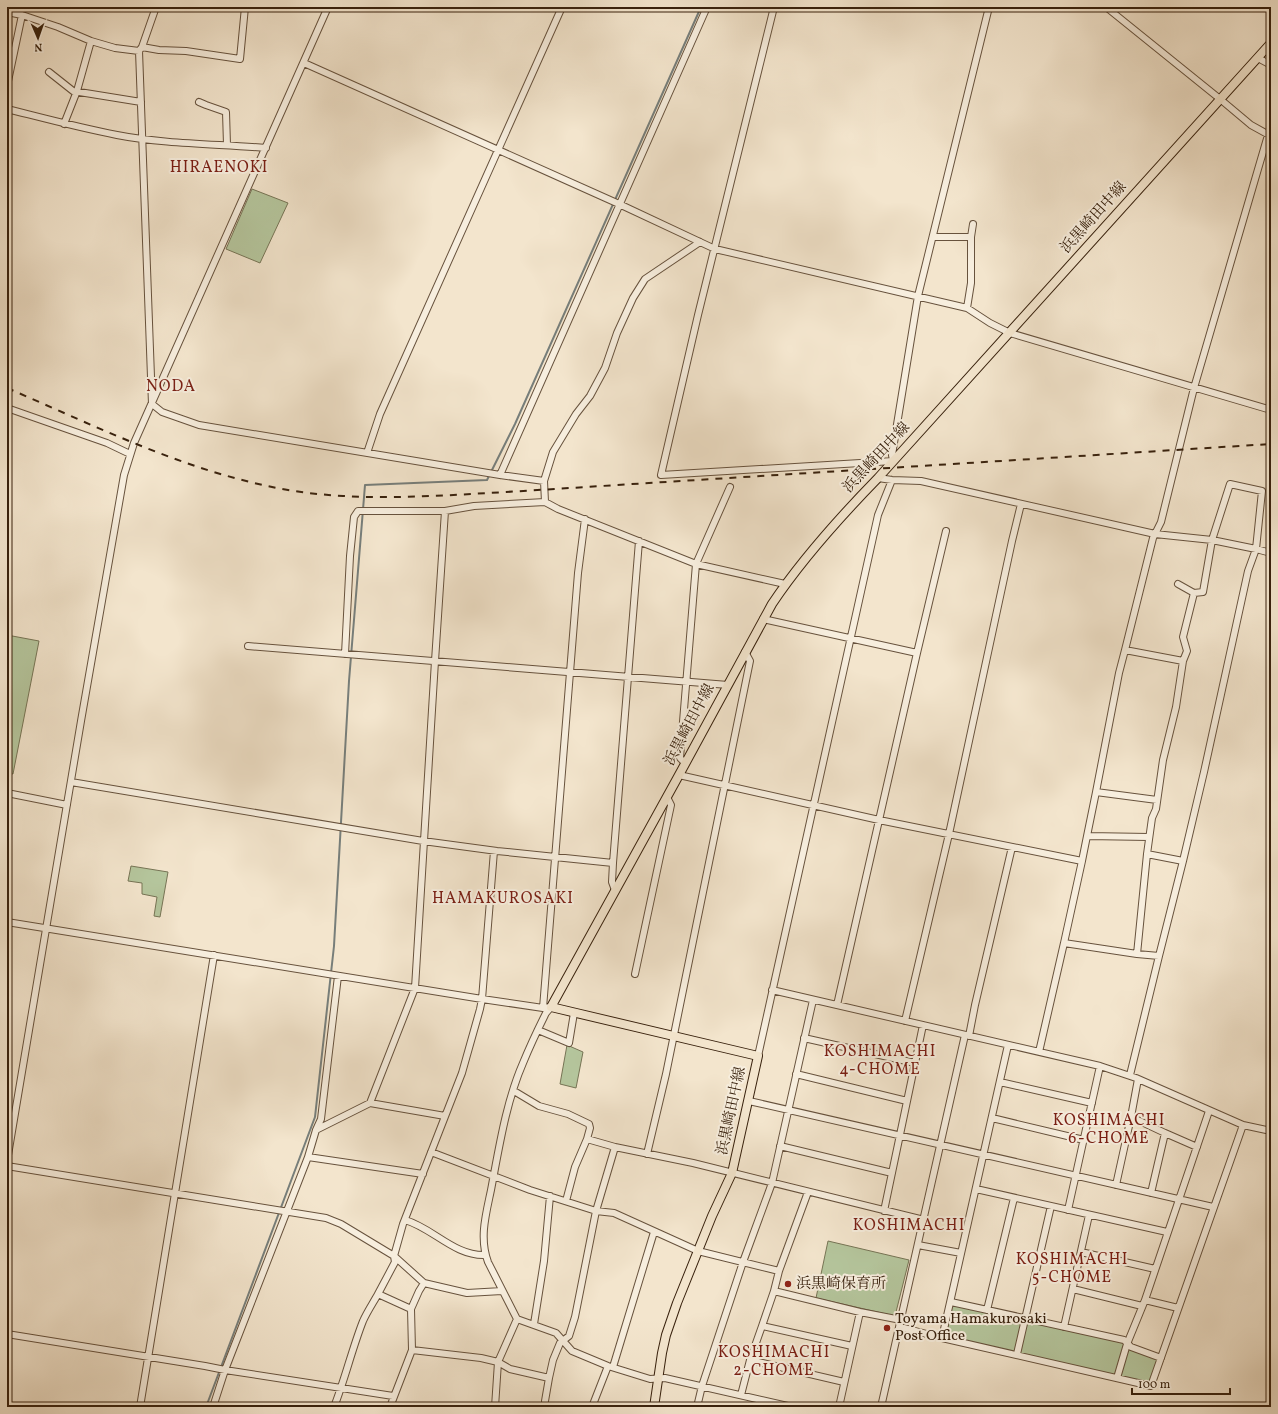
<svg xmlns="http://www.w3.org/2000/svg" width="1278" height="1414" font-family="Vollkorn,'Noto Serif JP',serif">
<rect width="100%" height="100%" fill="#f3e5cd"/>
<filter id="stains"><feTurbulence type="fractalNoise" baseFrequency=".005" numOctaves="4"/><feColorMatrix values="0 0 0 0 .2 0 0 0 0 .09 0 0 0 0 .02 0 0 0 .5 -.17"/></filter>
<radialGradient id="worn" r=".72"><stop offset=".6" stop-color="#630" stop-opacity="0"/><stop offset="1" stop-color="#630" stop-opacity=".3"/></radialGradient>
<path fill="#b5c69d" stroke="#767455" d="M 252,189 L 288,203 L 260,263 L 226,249 Z
M 7,635 L 39,641 L 13,774 L 7,773 Z
M 131,866 L 168,872 L 160,917 L 154,916 L 157,897 L 142,894 L 142,883 L 128,881 Z
M 567,1045 L 583,1052 L 576,1088 L 560,1084 Z
M 828,1241 L 909,1260 L 895,1316 L 816,1298 Z
M 951,1303 L 992,1311 L 1123,1343 L 1129,1349 L 1163,1361 L 1153,1388 L 943,1341 Z"/>
<g fill="none" stroke-linecap="round" stroke-linejoin="round">
<path stroke="#777e7a" stroke-width="2" d="M 206,1407 L 315,1117 L 334,946 L 349,681 L 365,485 L 487,480 L 515,424 L 701,7"/>
<defs>
<path id="minor" d="M 156,7 L 142,47 L 139,51 L 152,404 L 162,412 L 199,425 L 500,475 L 544,481 L 553,452 L 576,414 L 590,396 L 605,368 L 617,333 L 633,298 L 645,279 L 700,242
M 774,7 L 698,315 L 661,475 L 893,461 L 892,455 L 918,296 L 989,7
M 1106,7 L 1220,99 L 1251,125 L 1271,136
M 7,12 L 22,15 L 58,27 L 91,41 L 115,48 L 139,51
M 142,47 L 159,50 L 186,51 L 240,59 L 245,7
M 1258,58 L 1271,65
M 304,63 L 619,204 L 715,249 L 967,308 L 990,323 L 1010,333 L 1271,410
M 49,72 L 73,91 L 141,102
M 7,86 L 22,15
M 199,102 L 206,105 L 226,112 L 227,145
M 7,109 C 43,118 80,128 117,135 C 164,144 217,144 266,148
M 64,124 L 77,91 L 91,41
M 933,237 L 971,237 L 971,283 L 967,308
M 971,237 L 973,224
M 7,408 L 107,443 L 130,454
M 367,453 L 380,414 L 562,7
M 500,475 L 707,7
M 878,478 L 892,480 L 921,481 L 1155,534 L 1212,540 L 1256,549 L 1271,553
M 544,481 L 545,502 L 558,509 L 696,564 L 785,584
M 1230,484 L 1262,491 L 1256,549 L 1248,571 L 1204,772 L 1183,861 L 1147,854 L 1152,818 L 1156,809 L 1163,760 L 1176,707 L 1183,661 L 1187,651 L 1183,637 L 1194,593 L 1203,592 L 1212,540 Z
M 1178,584 L 1194,593
M 763,619 L 917,653 L 946,531
M 248,646 L 728,685
M 1125,650 L 1153,538 L 1161,522 L 1194,388 L 1268,135
M 345,654 L 350,556 L 354,517 L 358,511 L 445,511 L 474,506 L 545,502
M 685,763 L 680,758 L 696,564 L 730,487
M 679,775 L 879,820 L 1082,861 L 1087,836 L 1149,837
M 71,782 L 423,841 L 497,851 L 613,863 L 612,882 L 615,890
M 1096,792 L 1119,673 L 1125,650 L 1183,661
M 7,793 L 67,805
M 1087,836 L 1096,792 L 1157,800
M 1147,854 L 1137,954 L 1159,956 L 1183,861
M 1082,861 L 1064,943 L 1137,954
M 613,863 L 639,541
M 7,922 L 482,999 L 543,1008 L 551,1007
M 635,974 L 671,805 L 667,797
M 338,976 L 321,1119 L 316,1130 L 370,1103
M 772,990 L 1100,1066 L 1136,1078 L 1243,1125 L 1271,1131
M 837,1005 L 917,653
M 551,1007 L 546,1013 C 538,1029 530,1046 523,1063 C 506,1102 499,1148 491,1190 C 486,1214 479,1238 488,1262 L 517,1319 L 556,1333 L 572,1351 L 608,1366 L 650,1379 L 665,1378 L 792,1407
M 543,1008 L 578,573 L 585,519
M 905,1021 L 949,834 L 1012,541 L 1021,504
M 538,1030 L 569,1043 L 574,1013
M 969,1036 L 975,1005 L 1012,847
M 804,1038 L 915,1063
M 1039,1052 L 1064,943
M 758,1056 L 878,515 L 892,480
M 796,1074 L 907,1101
M 1130,1075 L 1159,956
M 1000,1082 L 1092,1103
M 514,1091 L 539,1106 L 568,1114 L 589,1124 L 590,1128 L 587,1139
M 749,1101 L 1213,1207
M 445,1116 L 370,1103 L 415,988 L 435,661 L 445,511
M 1131,1117 L 1138,1079
M 992,1118 L 1084,1140
M 316,1130 L 308,1157 L 423,1174
M 780,1146 L 892,1173
M 431,1152 L 530,1190 L 596,1211 L 614,1213 L 698,1251 L 779,1271
M 647,1154 L 666,1074 L 750,661 L 745,652
M 7,1161 L 81,721 L 124,475 L 134,443 L 328,7
M 7,1166 L 326,1218 L 341,1224 L 394,1256 L 424,1283 L 467,1293 L 502,1291
M 1116,1185 L 1131,1117 L 1165,1133
M 976,1189 L 1167,1232
M 808,1192 L 779,1271 L 774,1291 L 860,1312 L 901,1320
M 1151,1193 L 1165,1133 L 1197,1147
M 566,1201 L 575,1167 L 587,1139 L 615,1147 L 693,1163 L 924,1220
M 1068,1210 L 1100,1066
M 884,1211 L 923,1025
M 405,1220 C 433,1228 454,1256 485,1255
M 918,1245 L 961,1253
M 1081,1252 L 1155,1269
M 1073,1289 L 1142,1306
M 951,1302 L 1124,1340 L 1131,1347 L 1161,1358
M 1178,1308 L 1145,1300 L 1209,1111
M 411,1309 L 378,1294 L 395,1262 L 394,1256 L 403,1224 L 462,1073 L 480,1009 L 482,999 L 494,851
M 987,1310 L 1014,1198
M 534,1324 L 544,1261 L 550,1196
M 762,1326 L 774,1291
M 900,1327 L 942,1338 L 1151,1386 L 1243,1125
M 1064,1327 L 1089,1215
M 7,1334 L 205,1366 L 225,1370 L 393,1396
M 942,1338 L 1008,1045
M 412,1350 L 481,1358 L 498,1362 L 510,1369 L 549,1378 L 545,1401
M 1017,1354 L 1051,1206
M 750,1360 L 762,1326 L 852,1346
M 613,1367 L 654,1232
M 549,1378 L 553,1360 L 560,1343 L 569,1336 L 575,1317 L 596,1211 L 615,1147
M 1117,1378 L 1127,1344 L 1145,1300
M 741,1395 L 750,1360 L 844,1382
M 140,1407 L 214,955
M 213,1407 L 225,1370 L 308,1157
M 334,1407 C 345,1379 352,1349 363,1321 C 367,1312 373,1303 378,1294
M 390,1407 L 412,1350 L 411,1309 L 419,1291 L 424,1283
M 495,1407 L 498,1362 L 517,1319
M 592,1407 L 608,1366
M 697,1407 L 702,1386 L 743,1262 L 772,1183 L 813,1000
M 839,1407 L 860,1312
M 881,1407 L 965,1035"/>
<path id="major" d="M 654,1407 L 662,1353 L 666,1335 L 677,1303 L 712,1216 L 732,1173 L 758,1056 L 551,1007 L 679,775 L 772,604 C 802,559 840,517 878,478 L 1271,43"/>
</defs>
<use href="#minor" stroke="#67523d" stroke-width="8"/>
<use href="#major" stroke="#38210d" stroke-width="10"/>
<use href="#minor" stroke="#f7eede" stroke-width="6"/>
<use href="#major" stroke="#f3e5cd" stroke-width="8"/>
<path stroke="#38210d" stroke-width="2" stroke-dasharray="7 7" stroke-linecap="butt" d="M 7,388 C 98,427 189,473 288,490 C 360,502 433,496 506,492 L 1271,444"/>
</g>
<g fill="#8f2418" stroke="#f7eede" stroke-width="1.5">
<circle cx="788" cy="1284" r="4"/>
<circle cx="887" cy="1328" r="4"/>
</g>
<g text-anchor="middle" dominant-baseline="central" stroke-width="4" stroke-linejoin="round" paint-order="stroke">
<g font-size="15" fill="#38210d" stroke="#f7eede">
<text transform="translate(1094 218) rotate(-48)">浜黒崎田中線</text>
<text transform="translate(877 458) rotate(-47)">浜黒崎田中線</text>
<text transform="translate(690 725) rotate(-62)">浜黒崎田中線</text>
<text transform="translate(732 1111) rotate(-78)">浜黒崎田中線</text>
</g>
<g font-size="15" fill="#38210d" stroke="#f7eede" text-anchor="start">
<text x="796" y="1284">浜黒崎保育所</text>
<text x="895" y="1319">Toyama Hamakurosaki<tspan x="895" dy="17">Post Office</tspan></text>
</g>
<g font-size="16" letter-spacing="1" fill="#7a1f14" stroke="#f7eede">
<text x="219" y="168">HIRAENOKI</text>
<text x="171" y="387">NODA</text>
<text x="503" y="899">HAMAKUROSAKI</text>
<text x="880" y="1052">KOSHIMACHI<tspan x="880" dy="18">4-CHOME</tspan></text>
<text x="1109" y="1121">KOSHIMACHI<tspan x="1109" dy="18">6-CHOME</tspan></text>
<text x="909" y="1226">KOSHIMACHI</text>
<text x="1072" y="1260">KOSHIMACHI<tspan x="1072" dy="18">5-CHOME</tspan></text>
<text x="774" y="1353">KOSHIMACHI<tspan x="774" dy="18">2-CHOME</tspan></text>
</g>
</g>
<rect width="1278" height="1414" fill="none" stroke="#f3e5cd" stroke-width="24"/>
<rect x="8" y="8" width="1262" height="1398" fill="none" stroke="#38210d" stroke-width="2"/>
<rect x="12" y="12" width="1254" height="1390" fill="none" stroke="#38210d"/>
<g transform="translate(38 38) rotate(178)" stroke="#f7eede" stroke-width="3" paint-order="stroke">
<path d="M0-3L7 15L0 10L-7 15Z" fill="#38210d"/>
<text y="-6" font-size="11" font-weight="bold" text-anchor="middle" fill="#38210d">N</text>
</g>
<path d="M1132 1388v6h98v-6" fill="none" stroke="#38210d" stroke-width="2"/>
<text x="1138" y="1388" font-size="12" fill="#38210d" stroke="#f7eede" stroke-width="3" paint-order="stroke">100 m</text>
<rect width="100%" height="100%" filter="url(#stains)"/>
<rect width="100%" height="100%" fill="url(#worn)"/>
</svg>
